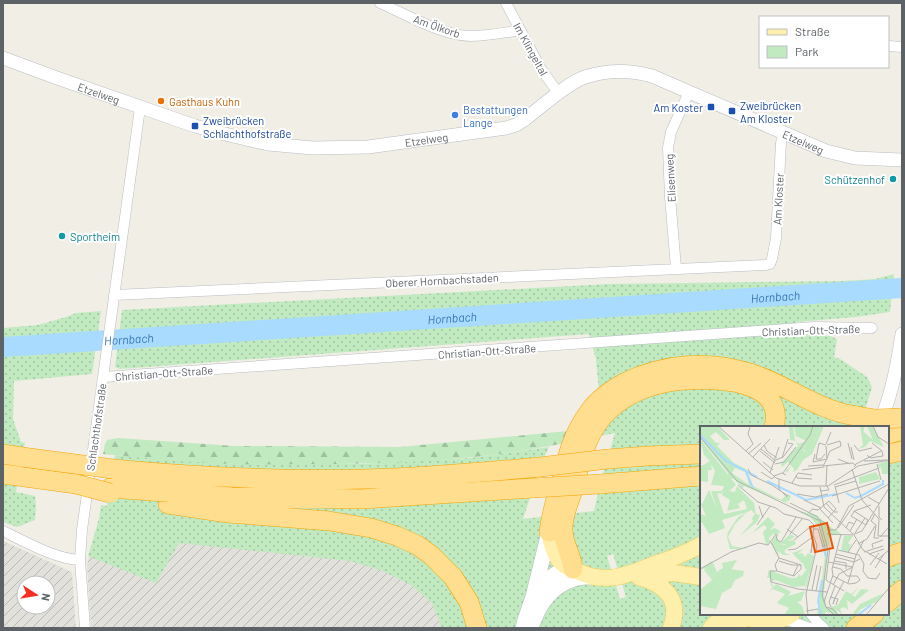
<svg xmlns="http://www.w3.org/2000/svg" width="905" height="631" font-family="Barlow,sans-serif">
<defs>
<pattern id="industrial-furrows" width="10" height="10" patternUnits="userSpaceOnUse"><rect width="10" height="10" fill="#e2e0da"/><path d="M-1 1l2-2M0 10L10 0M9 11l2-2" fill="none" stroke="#bab9b5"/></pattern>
<pattern id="green-dots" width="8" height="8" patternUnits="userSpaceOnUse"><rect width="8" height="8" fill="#c1eac0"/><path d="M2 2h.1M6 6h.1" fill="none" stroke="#a0c1a0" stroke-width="1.8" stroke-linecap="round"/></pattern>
<pattern id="forest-firs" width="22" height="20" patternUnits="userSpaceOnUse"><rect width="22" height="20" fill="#c1eac0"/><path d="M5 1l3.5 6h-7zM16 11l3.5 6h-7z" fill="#a0c1a0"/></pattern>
</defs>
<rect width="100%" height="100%" fill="#f1eee6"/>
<path fill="url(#industrial-furrows)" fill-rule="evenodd" d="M 99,519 L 420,570 L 455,628 L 91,628 L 87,565 Z
M 3,541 L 72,572 L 76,628 L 3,628 ZM 24,583 L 48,583 L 48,607 L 24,607 Z"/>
<path fill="url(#green-dots)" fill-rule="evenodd" d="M 894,274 L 890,312 L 856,317 L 796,322 L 807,335 L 830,336 L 837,339 L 834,357 L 840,359 L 867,377 L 872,387 L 865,410 L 857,416 L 849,427 L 701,427 L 701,614 L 888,614 L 888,452 L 902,416 L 902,628 L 442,628 L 432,603 L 411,585 L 383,571 L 351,561 L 179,543 L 156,583 L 88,556 L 99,519 L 101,505 L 107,506 L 115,455 L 236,464 L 360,464 L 470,458 L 549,447 L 540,467 L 523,519 L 594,511 L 600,484 L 615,433 L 565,443 L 599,391 L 596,359 L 589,334 L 120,369 L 115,367 L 122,310 L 609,284 L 843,281 L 875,279 ZM 613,554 L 626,597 L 620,599 L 607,556 Z
M 101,311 L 92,374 L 14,381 L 13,419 L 21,442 L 25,443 L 16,492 L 35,496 L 36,507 L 35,520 L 17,527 L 3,522 L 3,328 L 38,325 L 66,317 L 76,313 Z"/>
<path fill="url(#forest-firs)" d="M 568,431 L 565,443 C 482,460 396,464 312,464 C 286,464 261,465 236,464 C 191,463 147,458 103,454 L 105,444 L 107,440 L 118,438 L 234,446 L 400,447 Z"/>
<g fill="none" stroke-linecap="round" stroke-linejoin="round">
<path stroke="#a8dbff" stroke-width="20" id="s1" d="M 3,347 L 902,288"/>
<defs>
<path id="minor" d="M 380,3 C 405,14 443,36 470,36 C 487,36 504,33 520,30
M 506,3 L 541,69 L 559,94
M 888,46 L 902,47
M 676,268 L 670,197 L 668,148 L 671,132 L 689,92
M 114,295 C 331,287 549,273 766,265 L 770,264 L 772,259 L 776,238 L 781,143 L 784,133
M 103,377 L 814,327 L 872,328
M 3,531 C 26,542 55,559 80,560
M 811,614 L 818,623 L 824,628
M 784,619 L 810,628
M 85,628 L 80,560 L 82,530 L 140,108"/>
<g id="tertiary">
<path id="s2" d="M 3,58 L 57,78 L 195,126 L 225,134 L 268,144 L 313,148 L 368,147 L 506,128 L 516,125 L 524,120 C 540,108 567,83 585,77 C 607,70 631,70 652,76 L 826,151 L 855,158 L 902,160"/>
<path d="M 878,425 C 891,401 898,361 902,334"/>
</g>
<path id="secondary" d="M 534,596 C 544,583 556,568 573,569 L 573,575
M 532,624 C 536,616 538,608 544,601 C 555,586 572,576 590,577
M 523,628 L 525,620 L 533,597 L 549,532"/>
<path id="primary" d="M 549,532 C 551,541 554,556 562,563 C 565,566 569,567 573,569 C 604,586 625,576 655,564 C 671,559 686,553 701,545
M 643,576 L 674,573 L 701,577
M 639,577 C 664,584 682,599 671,628
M 743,614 C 758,624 777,624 792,614
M 711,628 L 719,620 L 722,614
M 725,628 L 736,621 L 749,618"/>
<path id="motorway" d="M 888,434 L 902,430
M 3,454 L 22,457
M 888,454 L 902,451
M 608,459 L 647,456 L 701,454
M 113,469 C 197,477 281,481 365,479 C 423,478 482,472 540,467
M 3,474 L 76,484
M 600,484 L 701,476
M 110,488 L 232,497 L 362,499 L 533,488
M 168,504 L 228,513 L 329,521 L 371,528 L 397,536 L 417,545 L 431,555 L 453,577 L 469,602 L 477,628
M 549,532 C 551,515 556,498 561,482 C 567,457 573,433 589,412 C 598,399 610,391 624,383 C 663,363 708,360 750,373 C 786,384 820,412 857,416
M 888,557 L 902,552
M 573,569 C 572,554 562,543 563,528 C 563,516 568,504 572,493 C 580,464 586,430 610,409 C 625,396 645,387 664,383 C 695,376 788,374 774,427
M 888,602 L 902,590
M 856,628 L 874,614"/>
</defs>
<use href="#minor" stroke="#b8bcc0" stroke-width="11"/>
<use href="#tertiary" stroke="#b8bcc0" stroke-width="14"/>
<use href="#secondary" stroke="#b9bdc3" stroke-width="16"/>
<use href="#primary" stroke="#fec951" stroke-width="17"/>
<use href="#motorway" stroke="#f7a300" stroke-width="20"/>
<use href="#minor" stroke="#fff" stroke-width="10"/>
<use href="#tertiary" stroke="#fff" stroke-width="13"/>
<use href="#secondary" stroke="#fff" stroke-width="15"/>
<use href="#primary" stroke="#ffefad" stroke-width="16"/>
<use href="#motorway" stroke="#ffdf8f" stroke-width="19"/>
<defs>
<path id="motorway-bridge" d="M 857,416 L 875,419 L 901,418
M 22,457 L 113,469
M 540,467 L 608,459
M 76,484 L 110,493
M 533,488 L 600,484"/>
</defs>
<use href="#motorway-bridge" stroke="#f7a300" stroke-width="20" stroke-linecap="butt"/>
<use href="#motorway-bridge" stroke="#ffdf8f" stroke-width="19"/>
</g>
<circle fill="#e8710a" stroke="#fff" stroke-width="1.5" cx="161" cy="101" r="4"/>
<g fill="#1a4fb4" stroke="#fff" stroke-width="1.5">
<rect x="707" y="103" width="8" height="8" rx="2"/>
<rect x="728" y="107" width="8" height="8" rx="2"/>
<rect x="191" y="122" width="8" height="8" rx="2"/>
</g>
<circle fill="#3f7fe0" stroke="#fff" stroke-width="1.5" cx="455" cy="115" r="4"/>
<g fill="#0f9aa8" stroke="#fff" stroke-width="1.5">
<circle cx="893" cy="179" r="4"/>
<circle cx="62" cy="236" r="4"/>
</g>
<g text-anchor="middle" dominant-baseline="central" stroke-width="4" stroke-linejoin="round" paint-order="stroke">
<g font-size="11" fill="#5d6267" stroke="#fff">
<text transform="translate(437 26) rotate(19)">Am Ölkorb</text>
<text transform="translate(531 49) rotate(61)">Im Klingeltal</text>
<text stroke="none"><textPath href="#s2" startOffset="102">Etzelweg</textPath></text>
<text stroke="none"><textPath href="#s2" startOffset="438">Etzelweg</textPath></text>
<text stroke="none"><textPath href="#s2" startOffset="846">Etzelweg</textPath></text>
<text transform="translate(670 178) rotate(-93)">Elisenweg</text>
<text transform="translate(778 199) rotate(-87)">Am Kloster</text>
<text transform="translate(442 280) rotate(-3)">Oberer Hornbachstaden</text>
<text transform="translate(811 330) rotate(-2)">Christian-Ott-Straße</text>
<text transform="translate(487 351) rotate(-4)">Christian-Ott-Straße</text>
<text transform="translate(164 373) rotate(-4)">Christian-Ott-Straße</text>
<text transform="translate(96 427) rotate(-82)">Schlachthofstraße</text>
</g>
<g font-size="11" fill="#c56008" stroke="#fff" text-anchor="start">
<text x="169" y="101">Gasthaus Kuhn</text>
</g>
<g font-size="11" fill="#164399" stroke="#fff" text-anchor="start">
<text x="740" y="105">Zweibrücken<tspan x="740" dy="13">Am Kloster</tspan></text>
<text x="703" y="107" text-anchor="end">Am Koster</text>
<text x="203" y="120">Zweibrücken<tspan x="203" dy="13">Schlachthofstraße</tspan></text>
</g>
<g font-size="11" fill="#366cbe" stroke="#fff" text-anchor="start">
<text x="463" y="109">Bestattungen<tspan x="463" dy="13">Lange</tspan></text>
</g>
<g font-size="11" fill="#0d838f" stroke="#fff" text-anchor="end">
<text x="885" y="179">Schützenhof</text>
<text x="70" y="236" text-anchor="start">Sportheim</text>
</g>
<g font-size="12" font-style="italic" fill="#3776b2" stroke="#fff">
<text stroke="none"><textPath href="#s1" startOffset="774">Hornbach</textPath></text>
<text stroke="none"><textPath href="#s1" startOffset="450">Hornbach</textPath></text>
<text stroke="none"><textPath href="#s1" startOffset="126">Hornbach</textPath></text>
</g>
</g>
<g transform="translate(700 426)">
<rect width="189" height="189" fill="#f1eee6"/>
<path d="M 0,0 L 17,0 L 30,14 L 24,14 L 16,6 L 10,10 L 16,17 L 20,17 L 17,20 L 34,37 L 46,43 L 53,60 L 81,74 L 88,68 L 91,70 L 89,75 L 85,75 L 89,78 L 44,60 L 43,62 L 34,53 L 28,52 L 28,47 L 0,12 ZM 35,42 L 46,46 L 49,59 L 32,47 ZM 121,0 L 124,0 L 112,28 L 103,34 L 97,44 L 93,46 L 94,43 L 88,36 L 82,41 L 81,38 L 99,19 L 105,21 L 101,25 L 103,23 L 104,26 L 110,25 ZM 25,61 L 21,68 L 17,67 L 24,88 L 47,83 L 48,86 L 22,94 L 25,102 L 9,108 L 5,101 L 0,105 L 5,101 L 0,94 L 0,88 L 6,90 L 0,76 L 2,78 L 9,64 L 17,83 L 11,65 L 21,65 ZM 95,84 L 116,89 L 132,102 L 141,107 L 131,110 L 129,113 L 130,120 L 127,120 L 124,106 L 127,123 L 124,169 L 127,182 L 138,179 L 146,165 L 151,168 L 159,161 L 152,169 L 155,171 L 161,163 L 169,164 L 152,178 L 147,174 L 148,184 L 144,181 L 140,183 L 142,188 L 135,183 L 139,189 L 126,186 L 124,189 L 117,189 L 125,130 L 119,98 L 116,98 L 110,91 ZM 90,108 L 95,111 L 87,115 L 94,114 L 96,118 L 90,121 L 89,119 L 83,127 L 82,123 L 86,118 L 79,119 ZM 108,130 L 112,131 L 106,144 L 109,146 L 105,160 L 94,161 L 75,154 L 71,156 L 74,161 L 76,158 L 91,166 L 88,170 L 105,165 L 101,175 L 97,176 L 102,180 L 105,189 L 84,189 L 89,182 L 77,177 L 85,168 L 73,163 L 69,166 L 73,161 L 71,159 L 70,152 L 67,152 L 69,144 L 90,152 L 96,152 L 100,148 L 101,151 L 106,144 L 103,138 ZM 21,131 L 12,135 L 17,146 L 12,153 L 6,142 L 0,144 L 12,135 Z" fill="#c1eac0" fill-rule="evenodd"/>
<path d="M 89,0 L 93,0 L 95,14 L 99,18 L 106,15 L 96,10 L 94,0 L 121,0 L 110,25 L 102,33 L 103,28 L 101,28 L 105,26 L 104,23 L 100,26 L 87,47 L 86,44 L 92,40 L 95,31 L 102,23 L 105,21 L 99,19 L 91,29 L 98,20 L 96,15 L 90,14 ZM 160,0 L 164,0 L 164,6 L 173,14 L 167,0 L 172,0 L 184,21 L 170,15 L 165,21 L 158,23 L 163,19 ZM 0,13 L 36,59 L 29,65 L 35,66 L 37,60 L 54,77 L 56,88 L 60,89 L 57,96 L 40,110 L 53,95 L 52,92 L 55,88 L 51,84 L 48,86 L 44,74 L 38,78 L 40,82 L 27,85 L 30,74 L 22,69 L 24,60 L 11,59 L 15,45 L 11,38 L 12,44 L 8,44 L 8,56 L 0,55 L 0,41 L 10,35 L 4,29 ZM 46,87 L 35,98 L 28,111 L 32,120 L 48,123 L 30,123 L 27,111 L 28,106 L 38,91 ZM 68,91 L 75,98 L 70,104 L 75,102 L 81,106 L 78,107 L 79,108 L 77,111 L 77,108 L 73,108 L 69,112 L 70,116 L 66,119 L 63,106 L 67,102 L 64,99 L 51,108 ZM 75,110 L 81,117 L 79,119 L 89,119 L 90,121 L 84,124 L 85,127 L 90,129 L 83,129 L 78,125 L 79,130 L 84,130 L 79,130 L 71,117 ZM 104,123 L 97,128 L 102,127 L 105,131 L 108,127 L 114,130 L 107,160 L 105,162 L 109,147 L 106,144 L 112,131 L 108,130 L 103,138 L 92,127 ZM 6,142 L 12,153 L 18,145 L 22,151 L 31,143 L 44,145 L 43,150 L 35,154 L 31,162 L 22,167 L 16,183 L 0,180 L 0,164 L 12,154 L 4,144 ZM 184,167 L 165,189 L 176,176 L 161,183 L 156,189 L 152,189 L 160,178 Z" fill="#c1eac0"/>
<path d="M 144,110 L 153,110 L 148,117 L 151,119 L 148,126 L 141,124 ZM 37,134 L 31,144 L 22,151 L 18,145 L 23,142 L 22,137 Z" fill="#c1eac0"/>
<path d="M 189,34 L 189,48 L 182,48 L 181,41 L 179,42 L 178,38 ZM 176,46 L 180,53 L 159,58 L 159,51 Z" fill="#c1eac0"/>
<path fill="none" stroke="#a8dbff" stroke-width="2" d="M 0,9 L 26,35 L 57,51M 46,46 L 53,62M 67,55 L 106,74 L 137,68M 146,67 L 155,72 L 161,70 L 183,58 L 183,54M 123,119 L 126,131M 121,189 L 118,175 L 122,154M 158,189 L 171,179"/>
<path fill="none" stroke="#b2b2af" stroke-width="1" d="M 18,0 L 76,52 L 100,60 L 128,60 L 158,40 L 189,34M 173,0 L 178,11 L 189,18M 0,11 L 37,55 L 120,95 L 128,124 L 122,170 L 126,181 L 134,189M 148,17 L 152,33M 126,18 L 131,6M 64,19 L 67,25 L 77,32M 127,19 L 140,15M 154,19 L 159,25 L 172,22M 126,20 L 127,33 L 123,40 L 152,37 L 156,39 L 154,41M 151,21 L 154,34M 61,23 L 76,35M 46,25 L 53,18 L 48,8 L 50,1M 60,25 L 75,37M 48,28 L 61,17M 115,28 L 113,36 L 127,33M 125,28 L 121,33 L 116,33 L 119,17 L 126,19M 167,29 L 170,32 L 183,30 L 182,25 L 172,17M 53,31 L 70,13M 82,32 L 88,13M 127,32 L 130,25 L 141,20 L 140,15M 138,33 L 150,38M 76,34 L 83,31 L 93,18 L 88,17M 164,35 L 187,34M 63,36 L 73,44M 75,38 L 84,36 L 96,21M 156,38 L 181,25M 177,38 L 181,54M 108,40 L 123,39M 48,43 L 51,49 L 72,59 L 88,70M 152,43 L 162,74 L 179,93 L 178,110 L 189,110M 102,44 L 124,41M 61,46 L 72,53 L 74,51M 70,47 L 79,21M 83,47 L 110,9 L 113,0M 96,49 L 97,52 L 112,53M 74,50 L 82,47 L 86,49M 79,53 L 79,63 L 87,71M 92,57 L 98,47 L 112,49M 38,59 L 58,76 L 76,82 L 84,88 L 109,94 L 114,99M 134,59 L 179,42M 126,60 L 127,39M 135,60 L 139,77M 120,61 L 124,81 L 154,109 L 163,124 L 187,138M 135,61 L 156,55M 120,65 L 129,64 L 127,60M 97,68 L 115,71 L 128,68M 132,70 L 180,55M 168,71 L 180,78M 104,74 L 121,82M 90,77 L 118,91M 126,77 L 134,86 L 138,86M 59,80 L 63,92M 179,80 L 179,91 L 182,94M 120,83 L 133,97M 154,85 L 168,94 L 166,99 L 151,90 L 154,86 L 154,85 L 155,85 L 157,84 L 171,79M 109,87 L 112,83 L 118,84 L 129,75 L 136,83 L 128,92M 175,88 L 171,95 L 176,99 L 174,112 L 179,112M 117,92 L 128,99 L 131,105M 57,99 L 70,80M 119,100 L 125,121M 138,102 L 154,79M 146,102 L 149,96 L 154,98M 87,103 L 98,111M 114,103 L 118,103 L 123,121M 129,104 L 136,104 L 149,80 L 189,58M 150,105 L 157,93M 155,107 L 165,92M 90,108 L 102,93M 127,108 L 152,109 L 162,105 L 189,62M 180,111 L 189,101M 94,114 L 110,101 L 122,99M 71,116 L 79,132 L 75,139 L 77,145M 112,117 L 111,127 L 113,111M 158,118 L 167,113 L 175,100M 130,121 L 126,154 L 144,165M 173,122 L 172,118 L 183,114M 88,124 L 96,123 L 114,110M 138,124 L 159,129 L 164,138 L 163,145 L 168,152 L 176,153 L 180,147M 148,126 L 156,114M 164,126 L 183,120M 136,128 L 155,133M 169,128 L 184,123M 135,131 L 154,136 L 160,133M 79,132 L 101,139M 178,133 L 189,124M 79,135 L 92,139 L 101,139M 134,135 L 146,137 L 146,143M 128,136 L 152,141M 170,139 L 179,127M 175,142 L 184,128M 0,143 L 31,126 L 59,117 L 68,119 L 76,108 L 77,114 L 81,116 L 96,91M 77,145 L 70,145 L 71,156 L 98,163 L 127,166M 77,145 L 94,150 L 101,143 L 101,139M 93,150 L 98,139M 133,150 L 149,158 L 156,157 L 160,154 L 157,150 L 147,150 L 141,143 L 133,141M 148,157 L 156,129 L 164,114M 133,159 L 139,148 L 153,141M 112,164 L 117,139M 116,165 L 121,140M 130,171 L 138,173 L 136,179M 135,172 L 144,155M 135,172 L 133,178 L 135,172M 124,176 L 133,149 L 132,143 L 141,108M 126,181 L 133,183 L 138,189M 131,181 L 129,176 L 135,160M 106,185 L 118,183M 108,189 L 106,168 L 117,120 L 113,108 L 114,99M 166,189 L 189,162"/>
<path fill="#e8590c" fill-opacity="0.15" stroke="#e8590c" stroke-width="2" d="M 127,97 L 133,122 L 115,126 L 110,101 Z"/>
<rect width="189" height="189" fill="none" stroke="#5d6267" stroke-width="2"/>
</g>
<rect width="905" height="631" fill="none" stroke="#5d6267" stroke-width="8"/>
<rect x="759" y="16" width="130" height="52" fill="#ffffff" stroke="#bec0c2"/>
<rect x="767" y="29" width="20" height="6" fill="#ffefad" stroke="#bec0c2"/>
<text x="795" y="36" font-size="12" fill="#5d6267">Straße</text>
<rect x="767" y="46" width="20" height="12" fill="#c1eac0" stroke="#bec0c2"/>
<text x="795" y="56" font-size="12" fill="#5d6267">Park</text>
<g transform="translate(36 595) rotate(102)"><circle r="19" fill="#ffffff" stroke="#bec0c2"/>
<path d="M0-3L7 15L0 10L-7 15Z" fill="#f92e23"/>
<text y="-6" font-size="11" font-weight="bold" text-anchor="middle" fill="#5d6267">N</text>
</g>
</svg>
